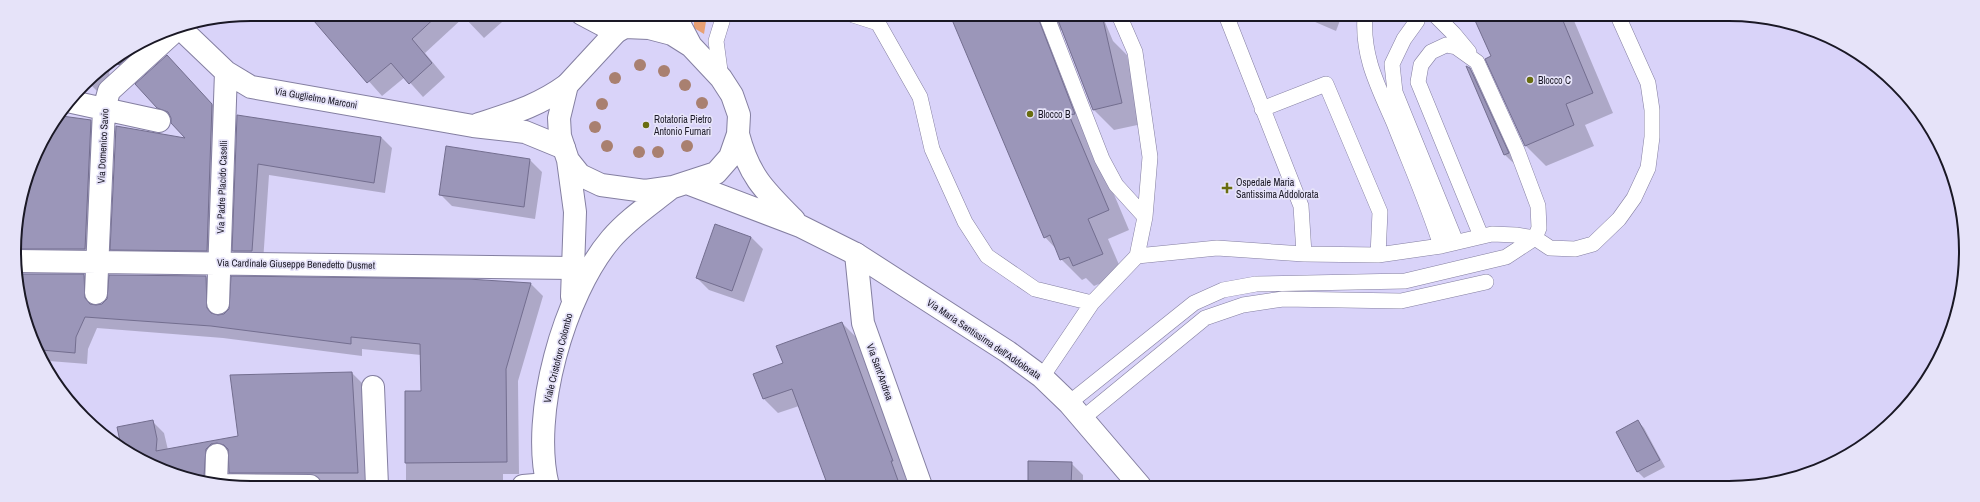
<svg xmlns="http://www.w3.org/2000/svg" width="1980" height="502" font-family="'Archivo Narrow',sans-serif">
<rect width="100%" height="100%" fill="#d9d3f9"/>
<path fill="#e8a073" d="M 694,15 L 707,15 L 704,34 L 694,28 Z"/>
<path fill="#0003" d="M 309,14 L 495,14 L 502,22 L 484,38 L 464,17 L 425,53 L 445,77 L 423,97 L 405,77 L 382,96 Z
M 951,15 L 1102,15 L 1113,41 L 1127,55 L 1142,124 L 1114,130 L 1093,109 L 1062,29 L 1057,34 L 1089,135 L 1129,230 L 1108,239 L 1123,274 L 1094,286 L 1086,278 L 1082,280 L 1061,259 L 1057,250 L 1045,237 Z
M 1299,15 L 1342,15 L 1336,31 Z
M 1475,16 L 1572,16 L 1613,113 L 1585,125 L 1594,146 L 1546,166 L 1526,146 L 1487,59 L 1492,57 Z
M 150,39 L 160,50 L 131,76 L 115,60 Z
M 167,56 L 222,115 L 217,260 L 121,259 L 111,249 L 187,139 L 172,119 L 158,107 Z
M 110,64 L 107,101 L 88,82 L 95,73 Z
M 1469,69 L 1490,90 L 1526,175 L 1505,155 Z
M 61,116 L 91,121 L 103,133 L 97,261 L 18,268 L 15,235 L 39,146 Z
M 238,116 L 381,137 L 392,148 L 385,193 L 269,175 L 263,262 L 244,262 L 233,251 Z
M 530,160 L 542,172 L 535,219 L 452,206 L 440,194 Z
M 751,237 L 763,249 L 744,302 L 709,290 L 697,278 Z
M 84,275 L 96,287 L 95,306 L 206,277 L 218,289 L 218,316 L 468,280 L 531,284 L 543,296 L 518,381 L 519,474 L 503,474 L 503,486 L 406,486 L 406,392 L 422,391 L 421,355 L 362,349 L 362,356 L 223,338 L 97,328 L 88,349 L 87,364 L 49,361 L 48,365 L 22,313 Z
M 842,323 L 856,337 L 907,475 L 905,476 L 909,486 L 830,486 L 799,406 L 778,413 L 764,399 L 755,374 L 784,363 Z
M 352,373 L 364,385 L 370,486 L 242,484 L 230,472 L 229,454 L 223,455 L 215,484 L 133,456 L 122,447 L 118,428 L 152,421 L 164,433 L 168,450 L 239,437 Z
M 1638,421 L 1644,428 L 1665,467 L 1644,478 L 1638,472 L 1617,432 Z
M 1071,463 L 1083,475 L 1083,486 L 1029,486 Z"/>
<path fill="#9b96b9" stroke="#736e8f" d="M 308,14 L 439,14 L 412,39 L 432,63 L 409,84 L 391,63 L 367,83 Z
M 950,15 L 1037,15 L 1075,114 L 1069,115 L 1109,210 L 1088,219 L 1103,254 L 1073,266 L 1069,257 L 1060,260 L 1050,235 L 1044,238 Z
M 1056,15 L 1102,15 L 1122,103 L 1093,110 Z
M 1473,16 L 1561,16 L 1593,93 L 1566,104 L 1574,125 L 1525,146 L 1485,59 L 1491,56 Z
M 144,42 L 119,65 L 114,61 L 132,50 Z
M 167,55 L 212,104 L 207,251 L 110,250 L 116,126 L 185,138 L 171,123 L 171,118 L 168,112 L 157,108 L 135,84 Z
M 1466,66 L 1470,68 L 1509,153 L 1504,155 Z
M 237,115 L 381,137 L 374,183 L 258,164 L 252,251 L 232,251 Z
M 62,116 L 91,120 L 85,249 L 16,249 L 15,235 L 39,146 Z
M 446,146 L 530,159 L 524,207 L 439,195 Z
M 715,224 L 751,237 L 732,291 L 696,278 Z
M 18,274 L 84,274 L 85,298 L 90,304 L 96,305 L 102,304 L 107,299 L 109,275 L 206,276 L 207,308 L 211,313 L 218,315 L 224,314 L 229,309 L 231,276 L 468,279 L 531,283 L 506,369 L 507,462 L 405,463 L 405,391 L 421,391 L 420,344 L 351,337 L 351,344 L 211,326 L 85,317 L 76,337 L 75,353 L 41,350 L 22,313 Z
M 842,322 L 893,461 L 891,461 L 900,486 L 828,486 L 792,389 L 763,399 L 753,374 L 783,363 L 776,346 Z
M 352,372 L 358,473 L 229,473 L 228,449 L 224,445 L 217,443 L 211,444 L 206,449 L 204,476 L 191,476 L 133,456 L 121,446 L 117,427 L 153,420 L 157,439 L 156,451 L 238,436 L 230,375 Z
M 1638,420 L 1660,460 L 1637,472 L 1616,432 Z
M 1028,461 L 1072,462 L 1071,486 L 1028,486 Z"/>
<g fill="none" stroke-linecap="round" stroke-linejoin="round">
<defs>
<path id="lane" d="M 853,15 L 878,23 L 920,97 L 932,149 L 965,222 L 987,256 L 1035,289 L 1092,303
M 1046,15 L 1102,159 L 1116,185 L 1145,217
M 1119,15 L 1135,52 L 1150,157 L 1145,217 L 1137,256
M 1226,15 L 1301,206 L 1304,254
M 1365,16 C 1362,57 1378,86 1394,123 C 1410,164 1428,204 1441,246
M 1418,16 L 1417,21 L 1404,39 L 1392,64 L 1395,92 L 1456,242
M 1436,16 L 1454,34 L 1469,52
M 721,78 L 716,41 L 724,15
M 1262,109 L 1326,84 L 1380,212 L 1378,255
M 1042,377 L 1092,303 L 1137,256 L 1217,248 L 1304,254 L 1378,255 L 1441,246 L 1492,234 L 1516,235 L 1535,238 L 1550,248 L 1575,249 L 1593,244 L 1619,219 L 1634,198 L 1648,168 L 1652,137 L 1652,110 L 1648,83 L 1618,16
M 1069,403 L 1194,303 L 1223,290 L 1256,284 L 1405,281 L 1506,257 L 1535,238 L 1539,228 L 1538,206 L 1517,150 L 1477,62 L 1456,47 L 1446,45 L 1431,52 L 1421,65 L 1418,82 L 1481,236
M 1083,418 L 1205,318 L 1243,305 L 1283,299 L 1401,301 L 1486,282"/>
<path id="street" d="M 582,14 L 616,32
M 180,28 L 226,72 L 251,87 L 473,126 L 525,132 L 564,148
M 72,102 L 159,121
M 479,124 C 513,113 538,106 567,85
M 856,254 L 863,323 L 921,486
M 17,261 L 574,268
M 96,293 L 104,109 L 109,91 L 177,29
M 218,303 L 226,72
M 373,387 L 377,486
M 216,485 L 217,455
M 218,485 L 310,486
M 523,486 L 547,484"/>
<path id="secondary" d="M 677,15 L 680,25 L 691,46
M 625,27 L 649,28 L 672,34 L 691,46 L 721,78 L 732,95 L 739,115 L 738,134 L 730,157 L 716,173 L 673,187 L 645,191 L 601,185 L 580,175 L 568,160 L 560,136 L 559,118 L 567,85 L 616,32 L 625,27 L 635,15
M 738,134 C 749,176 764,190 794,220
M 568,160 L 575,212 L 572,297
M 687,183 L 800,226 L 856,254 L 1008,352 L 1042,377 L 1069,403 L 1140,486
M 548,486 C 530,415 564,294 611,239 C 628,219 651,204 671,188"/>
</defs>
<use href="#lane" stroke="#847fa1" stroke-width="16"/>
<use href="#street" stroke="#847fa1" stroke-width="24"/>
<use href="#secondary" stroke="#847fa1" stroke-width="24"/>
<use href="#lane" stroke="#fff" stroke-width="15"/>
<use href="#street" stroke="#fff" stroke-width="22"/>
<use href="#secondary" stroke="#fff" stroke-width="22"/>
</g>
<g fill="#a98070">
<circle cx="640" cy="65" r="6"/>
<circle cx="664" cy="71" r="6"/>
<circle cx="615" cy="78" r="6"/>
<circle cx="685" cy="85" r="6"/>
<circle cx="702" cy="103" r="6"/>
<circle cx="602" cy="104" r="6"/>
<circle cx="595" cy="127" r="6"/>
<circle cx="607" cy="146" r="6"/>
<circle cx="687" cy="146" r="6"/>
<circle cx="639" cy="152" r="6"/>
<circle cx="658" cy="152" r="6"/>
</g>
<g fill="#696d10" stroke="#e6e3f9" stroke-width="1.5">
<circle cx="1530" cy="80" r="4"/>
<circle cx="1030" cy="114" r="4"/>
<circle cx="646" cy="125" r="4"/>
<path d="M1225 182h4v4h4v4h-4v4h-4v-4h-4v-4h4z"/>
</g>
<g text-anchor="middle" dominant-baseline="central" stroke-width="3.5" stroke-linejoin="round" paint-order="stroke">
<g font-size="10" fill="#1a1825" stroke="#e6e3f9" text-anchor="start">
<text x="1538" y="80">Blocco C</text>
<text x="1038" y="114">Blocco B</text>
<text x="654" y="119">Rotatoria Pietro<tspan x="654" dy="12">Antonio Furnari</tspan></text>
<text x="1236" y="182">Ospedale Maria<tspan x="1236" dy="12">Santissima Addolorata</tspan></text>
</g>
<g font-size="10" fill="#1a1825" stroke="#e6e3f9">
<text transform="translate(316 98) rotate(10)">Via Guglielmo Marconi</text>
<text transform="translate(103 146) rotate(-87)">Via Domenico Savio</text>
<text transform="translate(222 187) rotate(-88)">Via Padre Placido Caselli</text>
<text transform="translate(296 264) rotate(1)">Via Cardinale Giuseppe Benedetto Dusmet</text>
<text transform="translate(984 339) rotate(34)">Via Maria Santissima dell'Addolorata</text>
<text transform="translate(558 358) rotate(-76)">Viale Cristoforo Colombo</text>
<text transform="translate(880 372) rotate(70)">Via Sant'Andrea</text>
</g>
</g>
<path d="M0 0H1980V502H0ZM251 21H1729A230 230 0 0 1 1959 251V251A230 230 0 0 1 1729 481H251A230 230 0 0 1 21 251V251A230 230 0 0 1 251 21Z" fill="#e6e3f9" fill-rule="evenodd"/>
<path fill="none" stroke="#1a1825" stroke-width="2" d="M251 21H1729A230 230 0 0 1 1959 251V251A230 230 0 0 1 1729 481H251A230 230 0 0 1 21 251V251A230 230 0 0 1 251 21Z"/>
</svg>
